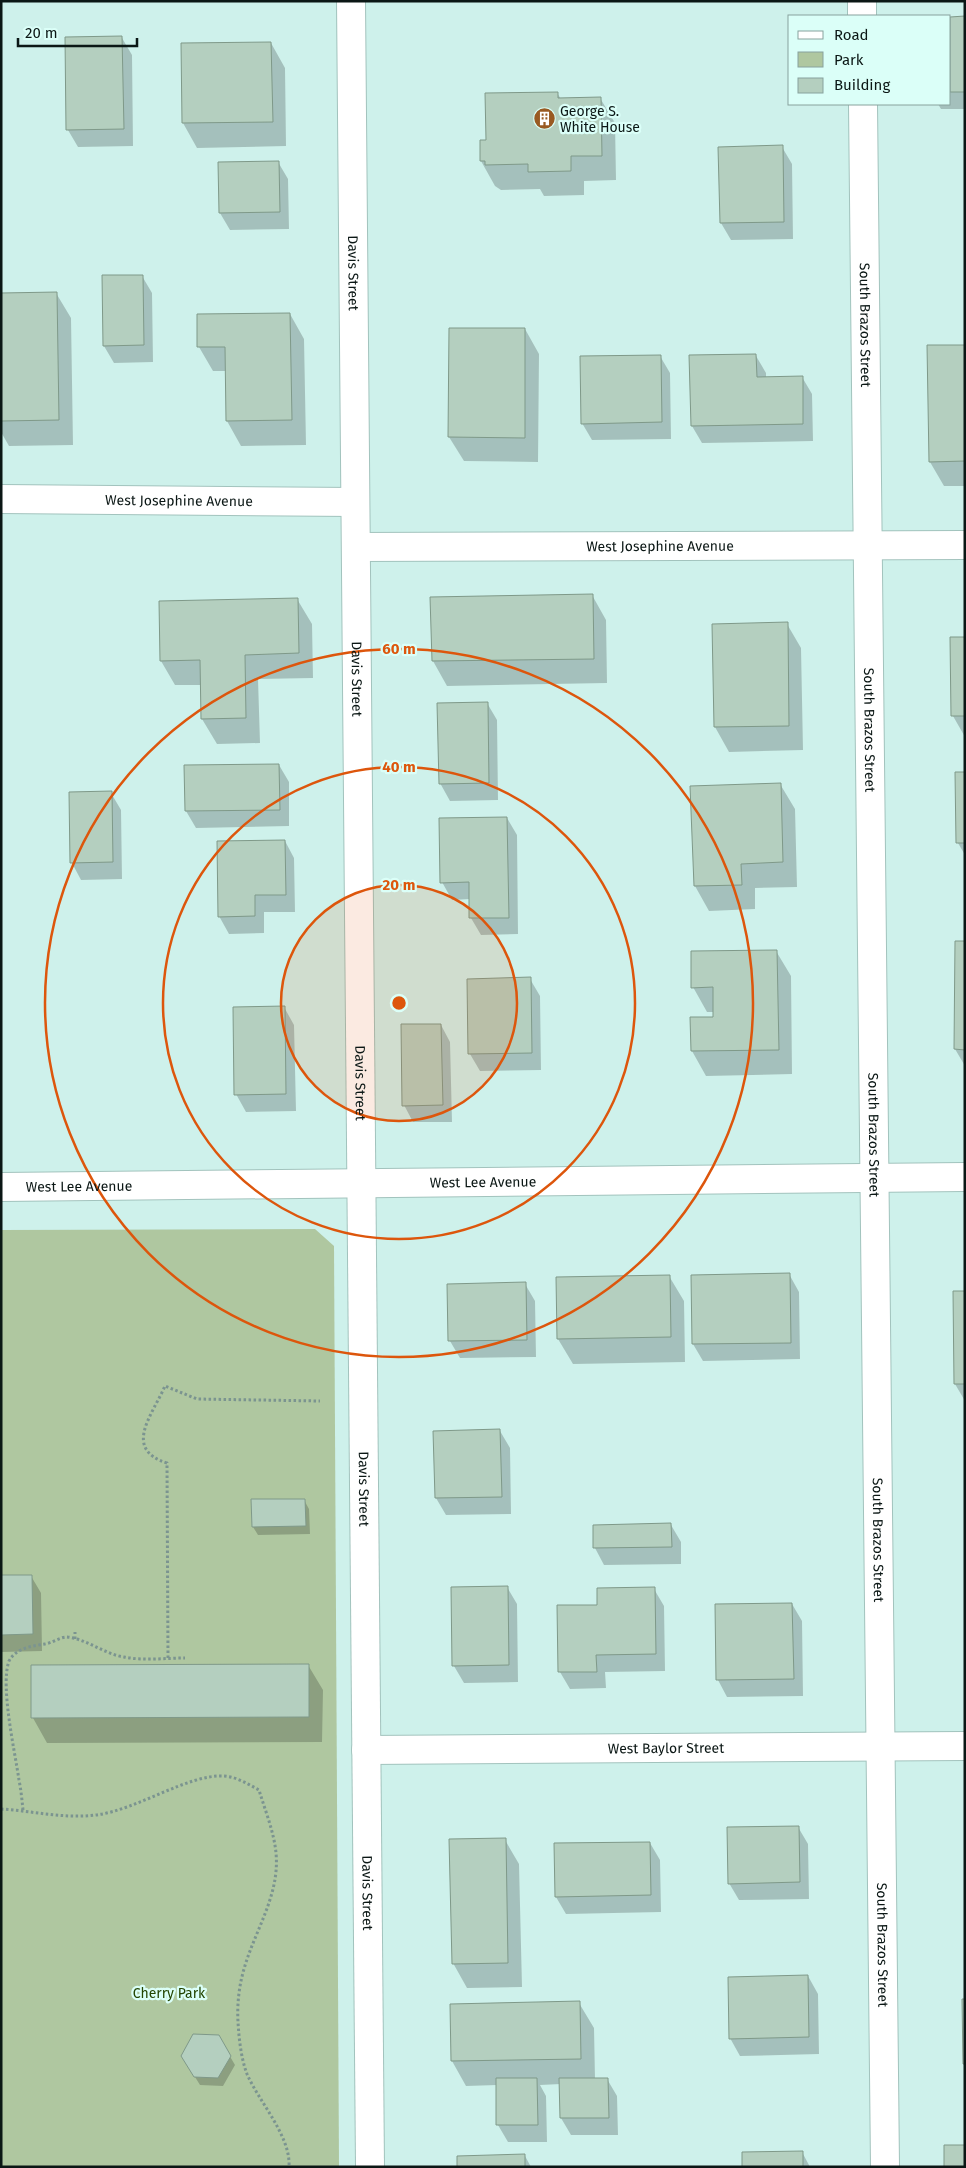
<svg xmlns="http://www.w3.org/2000/svg" width="966" height="2168" font-family="'Fira Sans',sans-serif">
<rect width="100%" height="100%" fill="#cef1eb"/>
<path fill="#afc7a0" d="M 315,1229 L 334,1246 L 339,2167 L 1,2167 L 1,1230 Z"/>
<path fill="#0003" d="M 950,18 L 965,18 L 965,109 L 941,109 L 938,104 L 950,104 Z
M 122,38 L 132,55 L 133,146 L 78,147 L 68,130 L 66,39 Z
M 271,43 L 285,68 L 286,146 L 197,148 L 183,123 Z
M 557,93 L 561,99 L 600,98 L 615,123 L 616,180 L 584,181 L 584,195 L 544,196 L 540,189 L 501,190 L 495,186 L 481,161 L 487,141 Z
M 782,147 L 792,164 L 793,239 L 731,240 L 721,223 Z
M 278,162 L 288,179 L 289,229 L 230,230 L 220,213 Z
M 142,276 L 152,293 L 153,362 L 114,363 L 104,346 Z
M 56,293 L 71,318 L 73,445 L 9,446 L 1,432 L 1,294 Z
M 290,314 L 304,339 L 306,445 L 241,446 L 227,421 L 226,371 L 213,371 L 199,347 Z
M 525,329 L 539,354 L 538,462 L 464,461 L 449,437 Z
M 965,346 L 965,486 L 944,486 L 930,462 Z
M 660,356 L 670,373 L 671,439 L 592,440 L 582,423 Z
M 756,356 L 766,373 L 766,378 L 802,377 L 812,394 L 813,441 L 702,443 L 692,426 Z
M 592,595 L 606,620 L 607,683 L 447,686 L 433,661 L 432,598 Z
M 297,599 L 312,624 L 313,678 L 258,679 L 260,743 L 217,744 L 202,719 L 202,685 L 175,685 L 161,661 Z
M 787,624 L 801,648 L 803,750 L 729,752 L 715,727 Z
M 965,638 L 965,737 L 953,716 Z
M 487,703 L 497,720 L 498,800 L 450,801 L 440,783 Z
M 279,765 L 289,782 L 289,826 L 196,828 L 186,811 Z
M 965,773 L 965,855 L 958,843 Z
M 780,784 L 795,809 L 797,887 L 755,888 L 755,909 L 709,911 L 695,886 Z
M 111,793 L 121,810 L 122,879 L 81,880 L 72,863 Z
M 507,818 L 517,835 L 518,934 L 481,935 L 471,918 L 470,899 L 452,900 L 442,882 Z
M 285,841 L 294,858 L 295,912 L 264,912 L 264,933 L 229,934 L 219,916 Z
M 965,943 L 965,1066 L 955,1049 Z
M 776,951 L 791,976 L 792,1074 L 706,1076 L 692,1051 L 692,1018 L 714,1018 L 714,1012 L 707,1012 L 693,987 Z
M 530,979 L 540,996 L 541,1070 L 480,1071 L 470,1054 Z
M 284,1007 L 294,1025 L 296,1111 L 246,1112 L 236,1094 Z
M 441,1025 L 450,1042 L 452,1122 L 413,1122 L 404,1105 Z
M 789,1274 L 799,1292 L 800,1359 L 703,1361 L 693,1344 Z
M 669,1276 L 684,1301 L 685,1362 L 573,1364 L 558,1339 L 557,1278 Z
M 525,1284 L 535,1301 L 536,1357 L 460,1358 L 450,1341 Z
M 965,1292 L 965,1401 L 955,1384 Z
M 500,1431 L 510,1448 L 511,1514 L 446,1515 L 436,1498 Z
M 304,1500 L 309,1509 L 310,1534 L 258,1535 L 253,1527 Z
M 671,1525 L 681,1542 L 681,1564 L 604,1565 L 595,1548 L 594,1526 Z
M 1,1576 L 31,1576 L 41,1593 L 42,1651 L 1,1652 Z
M 507,1587 L 517,1604 L 518,1682 L 464,1683 L 454,1666 Z
M 654,1589 L 664,1606 L 665,1671 L 605,1672 L 606,1688 L 570,1689 L 560,1672 L 598,1606 Z
M 792,1604 L 802,1621 L 803,1696 L 727,1697 L 718,1680 Z
M 308,1665 L 323,1690 L 322,1742 L 47,1743 L 33,1718 Z
M 798,1827 L 808,1844 L 809,1899 L 739,1900 L 729,1883 Z
M 505,1840 L 519,1864 L 522,1987 L 467,1988 L 453,1963 Z
M 650,1843 L 660,1860 L 661,1912 L 566,1914 L 556,1897 Z
M 808,1976 L 818,1994 L 819,2054 L 740,2056 L 730,2038 Z
M 579,2003 L 594,2028 L 595,2079 L 607,2079 L 617,2096 L 618,2135 L 571,2135 L 561,2118 L 561,2084 L 540,2085 L 546,2096 L 547,2142 L 508,2142 L 498,2125 L 497,2085 L 466,2086 L 452,2061 L 451,2005 Z
M 218,2036 L 235,2065 L 223,2086 L 200,2085 L 182,2056 Z
M 802,2152 L 810,2167 L 743,2167 Z
M 525,2156 L 531,2167 L 458,2167 Z"/>
<path fill="#b4cfbf" stroke="#7f9989" d="M 965,16 L 965,92 L 950,92 L 950,17 Z
M 122,36 L 124,129 L 66,130 L 65,37 Z
M 271,42 L 273,122 L 182,123 L 181,43 Z
M 558,92 L 558,98 L 601,97 L 602,156 L 571,156 L 571,171 L 528,172 L 528,164 L 485,165 L 485,161 L 480,161 L 480,140 L 486,140 L 485,93 Z
M 783,145 L 784,222 L 720,223 L 718,147 Z
M 279,161 L 280,212 L 219,213 L 218,162 Z
M 102,275 L 143,275 L 144,345 L 103,346 Z
M 57,292 L 59,420 L 1,421 L 1,293 Z
M 290,313 L 292,420 L 226,421 L 225,347 L 197,347 L 197,314 Z
M 449,328 L 525,328 L 525,438 L 448,437 Z
M 927,345 L 965,345 L 965,461 L 929,462 Z
M 756,354 L 757,377 L 803,376 L 803,424 L 691,426 L 689,355 Z
M 661,355 L 662,422 L 581,424 L 580,356 Z
M 593,594 L 594,659 L 432,661 L 430,597 Z
M 298,598 L 299,653 L 245,655 L 246,718 L 201,719 L 200,660 L 160,661 L 159,601 Z
M 788,622 L 789,726 L 714,727 L 712,624 Z
M 950,637 L 965,637 L 965,716 L 951,716 Z
M 488,702 L 489,783 L 439,784 L 437,703 Z
M 279,764 L 280,810 L 185,811 L 184,765 Z
M 955,772 L 965,772 L 965,843 L 956,843 Z
M 781,783 L 783,862 L 741,864 L 742,885 L 694,886 L 690,786 Z
M 112,791 L 113,862 L 70,863 L 69,792 Z
M 507,817 L 509,918 L 469,918 L 469,882 L 440,883 L 439,818 Z
M 285,840 L 286,895 L 255,895 L 255,916 L 218,917 L 217,841 Z
M 955,941 L 965,941 L 965,1050 L 954,1049 Z
M 777,950 L 779,1050 L 691,1051 L 690,1017 L 713,1017 L 713,987 L 691,988 L 691,951 Z
M 531,977 L 532,1053 L 468,1054 L 467,979 Z
M 285,1006 L 286,1094 L 234,1095 L 233,1007 Z
M 401,1024 L 441,1024 L 443,1105 L 402,1106 Z
M 790,1273 L 791,1343 L 692,1344 L 691,1275 Z
M 670,1275 L 671,1337 L 557,1339 L 556,1277 Z
M 526,1282 L 527,1340 L 448,1341 L 447,1284 Z
M 953,1291 L 965,1291 L 965,1384 L 954,1384 Z
M 500,1429 L 502,1497 L 435,1498 L 433,1431 Z
M 251,1499 L 305,1499 L 306,1526 L 252,1527 Z
M 671,1523 L 672,1547 L 593,1548 L 593,1525 Z
M 1,1575 L 32,1575 L 33,1634 L 1,1635 Z
M 508,1586 L 509,1665 L 452,1666 L 451,1587 Z
M 655,1587 L 656,1654 L 596,1655 L 597,1672 L 558,1672 L 557,1605 L 597,1605 L 597,1588 Z
M 792,1603 L 794,1679 L 716,1680 L 715,1604 Z
M 309,1664 L 309,1717 L 31,1718 L 31,1665 Z
M 799,1826 L 800,1882 L 728,1884 L 727,1827 Z
M 506,1838 L 508,1963 L 452,1964 L 449,1839 Z
M 650,1842 L 651,1895 L 555,1897 L 554,1843 Z
M 808,1975 L 809,2037 L 729,2039 L 728,1977 Z
M 962,1999 L 965,1999 L 965,2064 L 963,2064 Z
M 580,2001 L 581,2059 L 451,2061 L 450,2004 Z
M 193,2034 L 219,2035 L 231,2056 L 218,2078 L 194,2077 L 181,2056 Z
M 496,2078 L 537,2078 L 538,2125 L 496,2125 Z
M 559,2078 L 608,2078 L 609,2118 L 560,2118 Z
M 944,2145 L 965,2145 L 965,2167 L 944,2167 Z
M 803,2151 L 803,2167 L 742,2167 L 742,2152 Z
M 525,2154 L 525,2167 L 457,2167 L 457,2156 Z"/>
<g fill="none" stroke-linecap="round" stroke-linejoin="round">
<defs>
<g id="street">
<path id="s1" d="M 351,1 L 370,2167"/>
<path d="M 862,1 L 862,16"/>
<path id="s2" d="M 863,104 L 885,2167"/>
<path id="s3" d="M 1,499 L 355,502"/>
<path id="s4" d="M 356,547 L 965,545"/>
<path id="s5" d="M 1,1187 L 965,1177"/>
<path id="s6" d="M 366,1750 L 965,1746"/>
</g>
</defs>
<use href="#street" stroke="#a2c3bd" stroke-width="30"/>
<path stroke="#7b9490" stroke-width="3" stroke-dasharray="2.5 2.5" stroke-linecap="butt" d="M 75,1639 L 75,1632
M 168,1658 L 167,1463 C 122,1449 153,1414 165,1386 L 197,1399 L 320,1401
M 1,1809 C 33,1811 64,1819 96,1815 C 137,1810 188,1774 224,1776 C 237,1777 248,1784 259,1790 C 265,1810 274,1832 276,1853 C 280,1895 255,1930 244,1969 C 239,1986 237,2004 238,2022 C 239,2039 241,2058 247,2074 C 259,2102 291,2136 289,2167
M 23,1810 C 22,1800 21,1790 19,1780 C 15,1752 0,1686 9,1661 C 16,1648 32,1646 45,1644 C 52,1643 60,1637 67,1637 C 87,1639 104,1654 124,1657 C 143,1661 166,1658 185,1658"/>
<use href="#street" stroke="#fff" stroke-width="28"/>
</g>
<circle cx="399" cy="1003" r="118" fill="#dd560c" fill-opacity=".12"/>
<g fill="none" stroke="#dd560c" stroke-width="2.5">
<circle cx="399" cy="1003" r="118"/>
<circle cx="399" cy="1003" r="236"/>
<circle cx="399" cy="1003" r="354"/>
</g>
<defs>
<symbol id="building-disc" viewBox="-11 -11 22 22"><circle r="9.5" fill="#995a22" stroke="#dbfff8"/><path d="M-4-6H4V6H1V3H-1V6H-4ZM-2.5-4.3h1.7v1.8h-1.7ZM.8-4.3h1.7v1.8H.8ZM-2.5-1h1.7V.8h-1.7ZM.8-1h1.7V.8H.8Z" fill="#fff"/></symbol>
</defs>
<g fill-rule="evenodd">
<use href="#building-disc" x="532" y="106" width="25" height="25"/>
</g>
<g text-anchor="middle" dominant-baseline="central" stroke-width="4.5" stroke-linejoin="round" paint-order="stroke">
<g font-size="14" fill="#0b1715" stroke="#dbfff8" text-anchor="start">
<text x="560" y="111">George S.<tspan x="560" dy="16">White House</tspan></text>
</g>
<g font-size="14" fill="#0b1715" stroke="#dbfff8">
<text stroke="none"><textPath href="#s1" startOffset="272">Davis Street</textPath></text>
<text stroke="none"><textPath href="#s2" startOffset="221">South Brazos Street</textPath></text>
<text stroke="none"><textPath href="#s3" startOffset="178">West Josephine Avenue</textPath></text>
<text stroke="none"><textPath href="#s4" startOffset="304">West Josephine Avenue</textPath></text>
<text stroke="none"><textPath href="#s1" startOffset="678">Davis Street</textPath></text>
<text stroke="none"><textPath href="#s2" startOffset="626">South Brazos Street</textPath></text>
<text stroke="none"><textPath href="#s1" startOffset="1082">Davis Street</textPath></text>
<text stroke="none"><textPath href="#s2" startOffset="1031">South Brazos Street</textPath></text>
<text stroke="none"><textPath href="#s5" startOffset="482">West Lee Avenue</textPath></text>
<text stroke="none"><textPath href="#s5" startOffset="78">West Lee Avenue</textPath></text>
<text stroke="none"><textPath href="#s1" startOffset="1488">Davis Street</textPath></text>
<text stroke="none"><textPath href="#s2" startOffset="1436">South Brazos Street</textPath></text>
<text stroke="none"><textPath href="#s6" startOffset="300">West Baylor Street</textPath></text>
<text stroke="none"><textPath href="#s1" startOffset="1892">Davis Street</textPath></text>
<text stroke="none"><textPath href="#s2" startOffset="1841">South Brazos Street</textPath></text>
</g>
<g font-size="14" fill="#234500" stroke="#dbfff8">
<text x="169" y="1993">Cherry Park</text>
</g>
</g>
<circle cx="399" cy="1003" r="8" fill="#dd560c" stroke="#dbfff8" stroke-width="2.5"/>
<g font-size="15" text-anchor="middle" font-weight="bold" fill="#dd560c" stroke="#dbfff8" stroke-width="4.5" stroke-linejoin="round" paint-order="stroke">
<text x="399" y="654">60 m</text>
<text x="399" y="772">40 m</text>
<text x="399" y="890">20 m</text>
</g>
<rect width="966" height="2168" fill="none" stroke="#0b1715" stroke-width="5"/>
<rect x="788" y="15" width="162" height="90" fill="#dbfff8" stroke="#88a29d"/>
<rect x="798" y="31" width="25" height="8" fill="#ffffff" stroke="#88a29d"/>
<text x="834" y="40" font-size="15" fill="#0b1715">Road</text>
<rect x="798" y="52" width="25" height="15" fill="#afc7a0" stroke="#88a29d"/>
<text x="834" y="65" font-size="15" fill="#0b1715">Park</text>
<rect x="798" y="78" width="25" height="15" fill="#b4cfbf" stroke="#88a29d"/>
<text x="834" y="90" font-size="15" fill="#0b1715">Building</text>
<path d="M18 38v8h119v-8" fill="none" stroke="#0b1715" stroke-width="2.5"/>
<text x="25" y="38" font-size="15" fill="#0b1715" stroke="#dbfff8" stroke-width="4" paint-order="stroke">20 m</text>
</svg>
